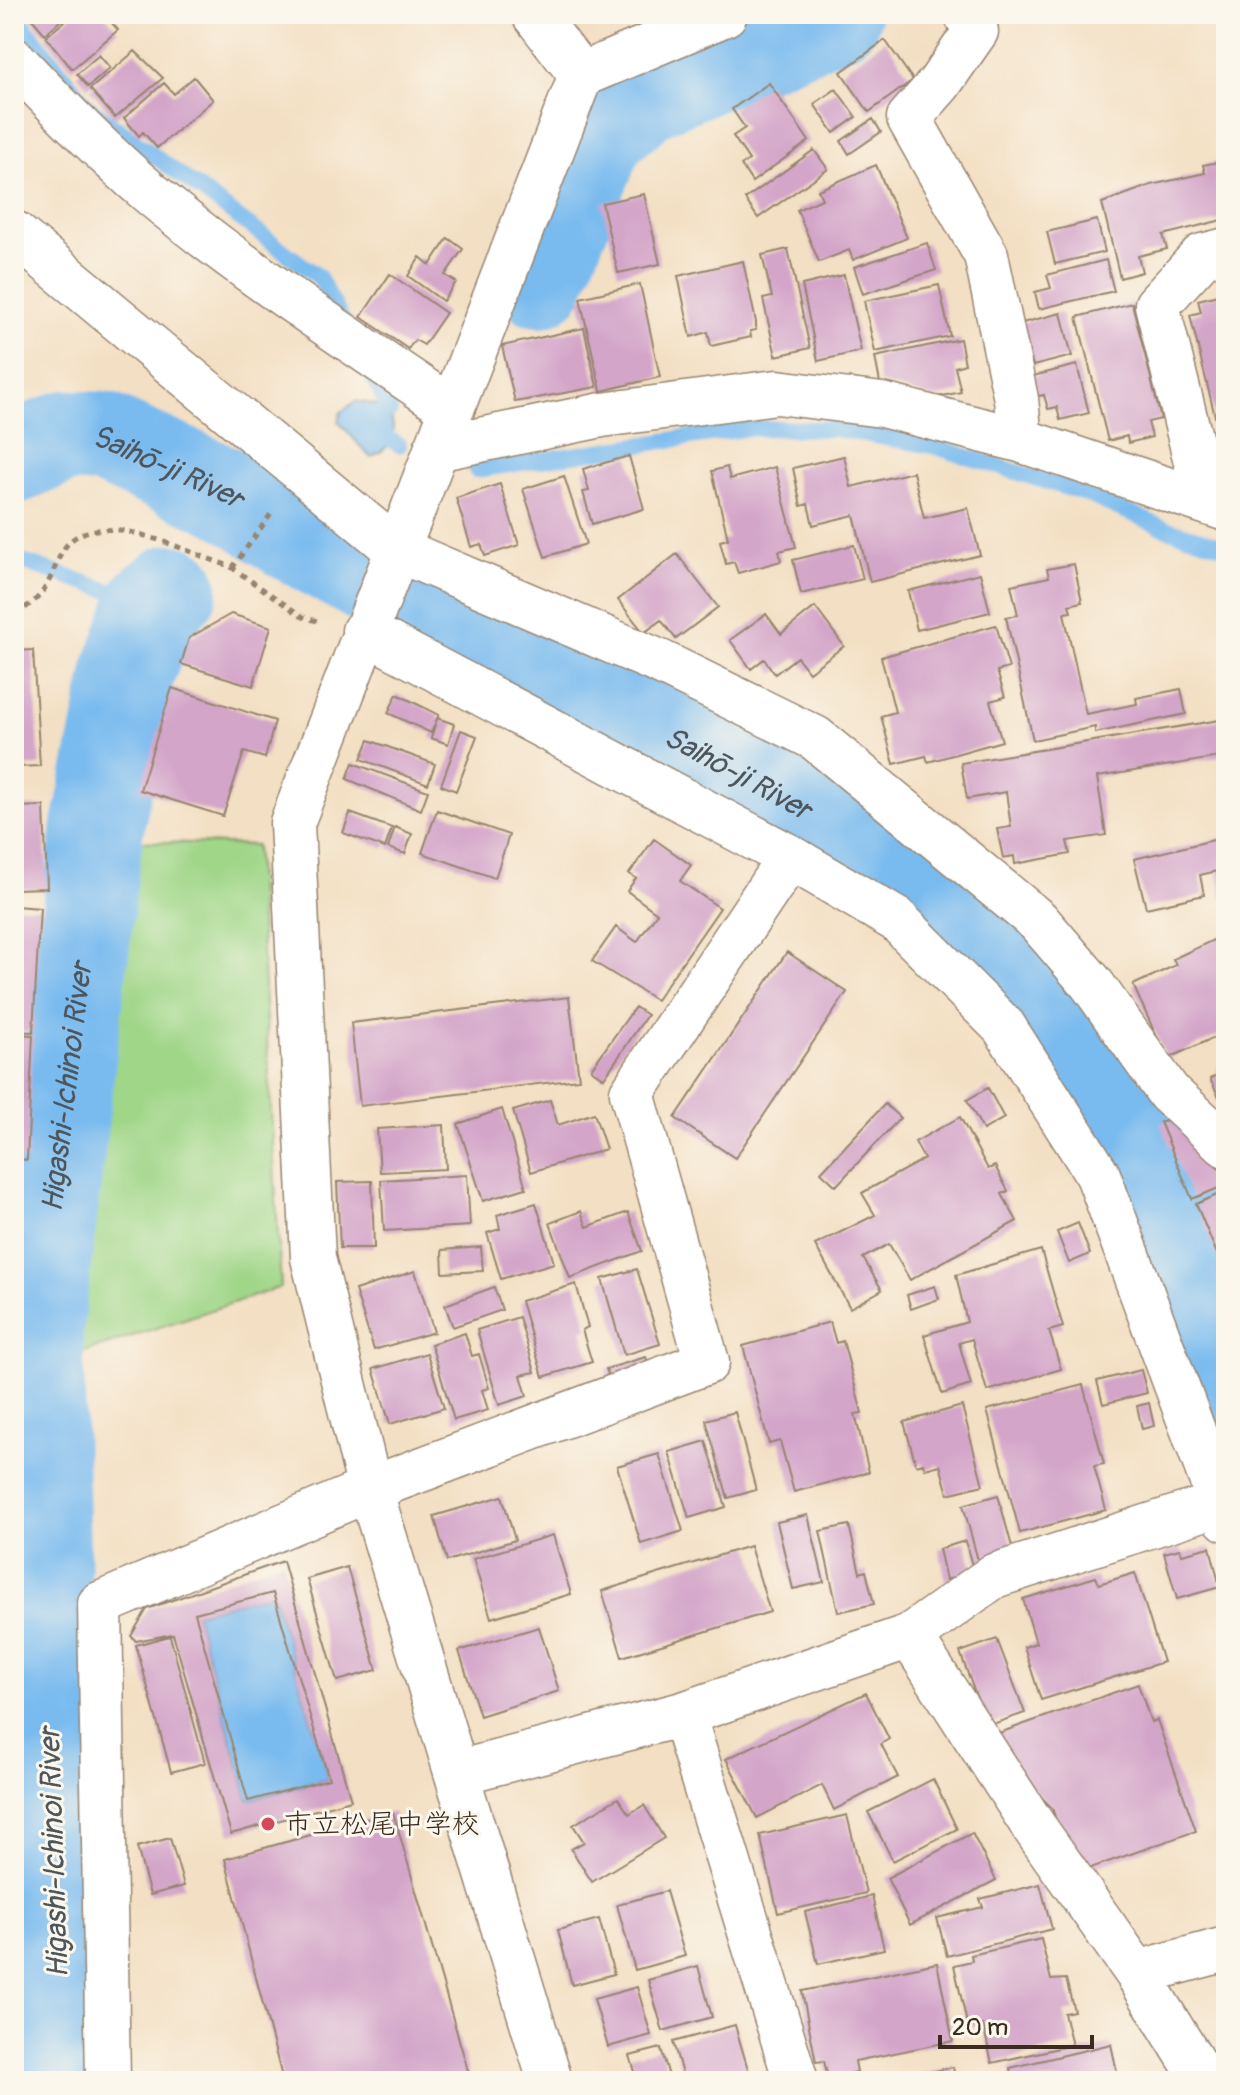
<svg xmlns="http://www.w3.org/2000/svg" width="1240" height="2095" font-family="Pangolin,'Klee One',sans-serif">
<rect width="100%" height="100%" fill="#fbf7ec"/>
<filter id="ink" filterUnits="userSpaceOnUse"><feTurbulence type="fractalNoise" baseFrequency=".0125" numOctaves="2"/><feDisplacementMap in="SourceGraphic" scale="16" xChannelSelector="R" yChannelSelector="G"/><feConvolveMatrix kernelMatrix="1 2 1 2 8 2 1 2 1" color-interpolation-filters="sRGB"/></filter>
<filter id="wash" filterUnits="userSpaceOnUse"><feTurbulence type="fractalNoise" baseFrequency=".006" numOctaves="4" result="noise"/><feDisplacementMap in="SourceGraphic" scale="32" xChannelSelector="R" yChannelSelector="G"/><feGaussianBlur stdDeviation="1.8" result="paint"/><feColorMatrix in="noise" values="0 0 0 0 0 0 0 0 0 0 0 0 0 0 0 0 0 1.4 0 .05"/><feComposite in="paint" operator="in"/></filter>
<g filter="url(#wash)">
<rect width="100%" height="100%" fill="#f3dfc3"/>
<path fill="#9fd687" stroke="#6d8052" stroke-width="2" d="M 126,841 L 256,845 L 281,1287 L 81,1353 L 60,1342 L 93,1059 Z"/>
<path fill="#7abbef" stroke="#5a7286" stroke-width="2" d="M 356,401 L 383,406 C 401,425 394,449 370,457 L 338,421 L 341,412 Z
M 273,1593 L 329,1779 L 248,1801 L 195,1613 Z"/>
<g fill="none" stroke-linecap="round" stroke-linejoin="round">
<path stroke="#7abbef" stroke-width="16" d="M 15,14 L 88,107 L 319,277 L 343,321
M 367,366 L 390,411
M 373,428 L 399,445
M 476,470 L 749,428 L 836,429 L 933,446 L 1080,492 L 1167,529 L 1226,547
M 14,559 L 153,605"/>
<g stroke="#7abbef" stroke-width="92">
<path d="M 539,281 L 600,133 L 647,93 L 835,14"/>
<path id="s1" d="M 14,458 L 67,436 L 103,438 L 233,496 L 297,538 L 450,624 L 624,711 L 838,828 L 921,880 L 1005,952 L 1088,1063 L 1140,1147 L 1178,1240 L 1226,1383"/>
<path id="s2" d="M 61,2081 L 37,1331 L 98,827 L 129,672 L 153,605 L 172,590"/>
</g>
</g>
<g id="blocks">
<path fill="#d3a5c9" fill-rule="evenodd" d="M 37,14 L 68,14 L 45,34 L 32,19 Z
M 73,14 L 104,14 L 118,30 L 72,69 L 46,37 Z
M 885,40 L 913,80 L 869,112 L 841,72 Z
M 135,51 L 163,78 L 115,118 L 90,89 Z
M 99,55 L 110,68 L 88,87 L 77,74 Z
M 194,77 L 213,100 L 157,148 L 143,132 L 139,136 L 124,118 L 164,83 L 174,94 Z
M 769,83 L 809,141 L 752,182 L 741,165 L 749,160 L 733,136 L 745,128 L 732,109 Z
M 836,89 L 856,117 L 834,133 L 814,104 Z
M 873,119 L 881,132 L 849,154 L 841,141 Z
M 814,150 L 828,169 L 758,218 L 745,199 Z
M 1222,161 L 1226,162 L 1226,219 L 1163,235 L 1167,249 L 1138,256 L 1142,272 L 1120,278 L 1102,203 L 1151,185 L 1205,173 L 1203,165 Z
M 876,165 L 907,238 L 853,260 L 849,250 L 819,262 L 797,210 L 822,199 L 818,190 Z
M 644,194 L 660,264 L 618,273 L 602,203 Z
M 1097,220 L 1105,252 L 1055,264 L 1047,232 Z
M 448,238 L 463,249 L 445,275 L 456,282 L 443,301 L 408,276 L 420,257 L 430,265 Z
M 927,243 L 936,270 L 863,294 L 854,267 Z
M 788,249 L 810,348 L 776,356 L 763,299 L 772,297 L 762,255 Z
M 1106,260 L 1114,291 L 1039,309 L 1035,292 L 1051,288 L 1047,275 Z
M 743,261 L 756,322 L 756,330 L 750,331 L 751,337 L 711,346 L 708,332 L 691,337 L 678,276 Z
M 390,274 L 446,313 L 424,345 L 415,340 L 408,349 L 361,317 Z
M 844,275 L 861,351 L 818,361 L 802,285 Z
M 640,284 L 660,377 L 601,391 L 580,298 Z
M 939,285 L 950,336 L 875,352 L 864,301 Z
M 1226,293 L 1226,456 L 1225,457 L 1190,315 L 1201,312 L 1198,300 Z
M 1132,303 L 1161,419 L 1148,422 L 1152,437 L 1128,443 L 1127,436 L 1108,441 L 1077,317 Z
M 1061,313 L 1072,356 L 1033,366 L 1022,323 Z
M 584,328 L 597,387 L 515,402 L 502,346 Z
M 960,339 L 965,364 L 955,367 L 961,392 L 933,398 L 880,383 L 875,357 Z
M 1077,365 L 1089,413 L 1060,420 L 1057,407 L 1048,409 L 1044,395 L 1038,396 L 1033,376 Z
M 629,456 L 644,509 L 592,524 L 583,492 L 589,491 L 583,469 Z
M 844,456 L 851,487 L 913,472 L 924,518 L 968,508 L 980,555 L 870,582 L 854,515 L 813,525 L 808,504 L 801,506 L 793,468 Z
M 727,467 L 730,479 L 775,467 L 796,547 L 779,551 L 781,561 L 738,573 L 734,562 L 726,564 L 720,541 L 728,539 L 712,471 Z
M 564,476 L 586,544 L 545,557 L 523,489 Z
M 500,484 L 519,545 L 485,556 L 481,544 L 471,547 L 456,498 Z
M 854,545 L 863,579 L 801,594 L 793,560 Z
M 677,554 L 718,607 L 676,639 L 661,620 L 644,633 L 618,600 Z
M 1074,564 L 1082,602 L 1069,605 L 1071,612 L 1064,613 L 1086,714 L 1137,704 L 1136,698 L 1181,689 L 1186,714 L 1095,733 L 1095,727 L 1033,740 L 1006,617 L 1018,615 L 1011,585 L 1049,577 L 1047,569 Z
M 980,573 L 990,612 L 917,630 L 908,591 Z
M 815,607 L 844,646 L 809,672 L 797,657 L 775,674 L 764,659 L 751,669 L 730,640 L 766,614 L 781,634 Z
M 231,614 L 271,627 L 253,686 L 181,664 L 189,638 Z
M 996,625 L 1009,668 L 997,671 L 1005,697 L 990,701 L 1002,741 L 928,762 L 926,756 L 894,764 L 881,716 L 895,712 L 881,657 Z
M 33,650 L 40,766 L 14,767 L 14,651 Z
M 172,688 L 275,721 L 265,758 L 244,752 L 223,816 L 140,790 Z
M 397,694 L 439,715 L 431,733 L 388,713 Z
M 437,718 L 454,724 L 448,744 L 431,738 Z
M 1226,719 L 1226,756 L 1097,777 L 1106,835 L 1067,841 L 1070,854 L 1015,864 L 1014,856 L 1003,858 L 997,829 L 1011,827 L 1006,792 L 967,799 L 961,763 Z
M 461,730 L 477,736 L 456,791 L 441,785 Z
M 369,740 L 435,764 L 428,784 L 361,759 Z
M 353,763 L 428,791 L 421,810 L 347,779 Z
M 44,806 L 47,888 L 14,889 L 14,807 Z
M 437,810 L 509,835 L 495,878 L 422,853 Z
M 350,813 L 392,828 L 385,848 L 343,833 Z
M 395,827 L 412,834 L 405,854 L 388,848 Z
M 1226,837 L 1226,896 L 1222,897 L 1217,871 L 1200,875 L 1204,895 L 1146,908 L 1134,859 Z
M 654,839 L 691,865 L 680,881 L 720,908 L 656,1000 L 592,961 L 616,927 L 637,942 L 657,913 L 627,891 L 636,878 L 629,874 Z
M 14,906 L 40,908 L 33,1032 L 14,1031 Z
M 1226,934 L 1226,1032 L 1167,1059 L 1133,985 L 1176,965 L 1173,959 Z
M 787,952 L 847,992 L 735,1158 L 675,1118 Z
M 569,997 L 579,1079 L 360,1106 L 351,1023 Z
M 635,1007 L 647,1015 L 604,1078 L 591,1069 Z
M 14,1034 L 33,1035 L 27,1160 L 14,1159 Z
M 1226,1053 L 1226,1103 L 1223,1105 L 1210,1079 L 1220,1073 L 1217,1068 L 1223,1065 L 1219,1057 Z
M 988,1088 L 1004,1118 L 983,1130 L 967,1100 Z
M 550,1100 L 558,1125 L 594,1113 L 606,1149 L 531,1172 L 513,1111 Z
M 885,1104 L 900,1118 L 836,1186 L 821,1172 Z
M 502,1109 L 526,1188 L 483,1201 L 458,1124 Z
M 960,1117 L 988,1169 L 995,1166 L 1008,1191 L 1002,1194 L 1017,1221 L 910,1280 L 889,1244 L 863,1258 L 882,1290 L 850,1308 L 815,1245 L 875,1215 L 862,1193 L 924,1159 L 915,1142 Z
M 1171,1121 L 1226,1175 L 1226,1185 L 1192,1199 L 1160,1122 Z
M 444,1125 L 446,1169 L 380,1172 L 377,1129 Z
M 467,1175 L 470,1226 L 384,1231 L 381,1180 Z
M 372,1181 L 374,1248 L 340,1248 L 337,1182 Z
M 1226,1191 L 1226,1275 L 1196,1204 Z
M 536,1203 L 554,1263 L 501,1279 L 487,1233 L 500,1229 L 497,1215 Z
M 581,1211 L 587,1227 L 628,1212 L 642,1251 L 570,1278 L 550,1223 Z
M 1078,1223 L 1090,1254 L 1069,1263 L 1057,1232 Z
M 481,1247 L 483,1271 L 443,1273 L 442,1250 Z
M 1041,1250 L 1063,1327 L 1049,1331 L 1061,1369 L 987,1391 L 972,1339 L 959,1343 L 971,1385 L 942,1394 L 924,1335 L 967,1322 L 956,1275 Z
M 637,1269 L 660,1344 L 624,1355 L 602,1279 Z
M 415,1271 L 434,1332 L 374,1350 L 355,1290 Z
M 576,1284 L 588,1327 L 582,1330 L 592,1362 L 543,1377 L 521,1301 Z
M 935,1286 L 939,1299 L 911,1309 L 907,1295 Z
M 494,1287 L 502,1310 L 453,1327 L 445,1305 Z
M 519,1317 L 535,1372 L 521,1375 L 527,1396 L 499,1405 L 477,1330 Z
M 830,1322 L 836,1343 L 843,1341 L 862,1413 L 855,1414 L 869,1472 L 794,1492 L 780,1441 L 769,1444 L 743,1346 Z
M 465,1333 L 472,1356 L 479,1354 L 489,1388 L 482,1390 L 488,1410 L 454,1420 L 431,1344 Z
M 427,1353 L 444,1408 L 390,1424 L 373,1369 Z
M 646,1357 L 650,1369 L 610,1381 L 606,1369 Z
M 1141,1370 L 1147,1393 L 1103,1404 L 1097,1381 Z
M 1083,1385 L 1104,1464 L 1094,1466 L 1106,1510 L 1020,1533 L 987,1410 Z
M 1149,1403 L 1154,1426 L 1142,1429 L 1137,1406 Z
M 962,1406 L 983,1485 L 948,1494 L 940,1465 L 925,1469 L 923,1463 L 916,1465 L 904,1422 Z
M 735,1412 L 756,1490 L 728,1498 L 706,1420 Z
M 706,1441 L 726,1507 L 689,1518 L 669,1452 Z
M 659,1454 L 683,1531 L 641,1544 L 617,1466 Z
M 998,1495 L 1015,1558 L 980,1568 L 963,1505 Z
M 502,1496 L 515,1540 L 447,1561 L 434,1516 Z
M 808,1515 L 824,1582 L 793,1589 L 777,1522 Z
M 849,1525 L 860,1573 L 866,1571 L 874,1604 L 838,1612 L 820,1531 Z
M 553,1535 L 571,1594 L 491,1618 L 473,1559 Z
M 965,1541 L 974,1572 L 946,1580 L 939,1549 Z
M 750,1546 L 770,1612 L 622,1657 L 602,1591 Z
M 1210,1547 L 1220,1587 L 1177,1599 L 1164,1553 L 1180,1549 L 1182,1554 Z
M 283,1561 L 351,1800 L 231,1834 L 173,1634 L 136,1641 L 131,1636 L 147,1609 ZM 273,1593 L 329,1779 L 248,1801 L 195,1613 Z
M 347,1567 L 377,1670 L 337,1681 L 307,1579 Z
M 1135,1573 L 1163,1662 L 1041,1700 L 1024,1647 L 1036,1643 L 1023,1599 L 1096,1577 L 1099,1584 Z
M 539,1627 L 559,1691 L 480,1716 L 459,1651 Z
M 170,1636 L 205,1763 L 171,1772 L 136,1645 Z
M 997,1639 L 1025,1713 L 987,1726 L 960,1652 Z
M 1138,1684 L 1151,1722 L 1157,1720 L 1196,1831 L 1074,1874 L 1052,1808 L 1021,1777 L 996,1734 Z
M 866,1693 L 889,1739 L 881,1744 L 898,1777 L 834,1810 L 822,1785 L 757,1818 L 726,1759 Z
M 933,1779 L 957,1829 L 893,1861 L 868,1812 Z
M 618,1798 L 629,1814 L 644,1805 L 664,1838 L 592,1882 L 571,1849 L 584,1842 L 573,1825 Z
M 393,1812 L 471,2081 L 283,2081 L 225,1859 Z
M 847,1815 L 866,1893 L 778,1913 L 760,1835 Z
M 972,1833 L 996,1880 L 910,1925 L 887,1878 Z
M 170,1838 L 184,1886 L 150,1895 L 137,1847 Z
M 1040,1884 L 1052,1929 L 947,1956 L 937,1918 L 983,1907 L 980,1899 Z
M 666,1891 L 685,1956 L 635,1970 L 617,1905 Z
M 872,1896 L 884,1949 L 818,1964 L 805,1912 Z
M 599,1919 L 614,1974 L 572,1985 L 558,1930 Z
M 1041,1939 L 1051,1980 L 1066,1979 L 1074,2011 L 1064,2013 L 1072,2045 L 992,2063 L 983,2025 L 968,2028 L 954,1965 L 972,1961 L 971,1955 Z
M 937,1963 L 953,2041 L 855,2061 L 857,2072 L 828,2078 L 824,2061 L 816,2062 L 802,1991 Z
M 698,1966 L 712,2017 L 663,2031 L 648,1980 Z
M 637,1987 L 651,2035 L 608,2047 L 594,1999 Z
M 735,2025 L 750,2076 L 731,2081 L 684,2081 L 673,2042 Z
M 1111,2044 L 1119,2081 L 1012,2081 L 1010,2068 Z
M 661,2048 L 670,2080 L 618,2081 L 636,2075 L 630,2056 Z
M 953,2067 L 956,2081 L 905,2081 L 904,2078 Z"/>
</g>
</g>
<g filter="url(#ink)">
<use href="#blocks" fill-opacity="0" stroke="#978470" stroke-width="2"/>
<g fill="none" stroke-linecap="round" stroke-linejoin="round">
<defs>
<path id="minor" d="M 534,14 L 581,75
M 966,14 L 976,31 L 939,84 L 909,118 L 986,255 L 1016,399 L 1020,440
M 14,60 C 57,106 101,151 149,192 C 244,272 350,339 452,409
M 14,233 L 396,549 L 660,662 L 815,738 L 1038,921 L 1092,984 L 1169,1093 L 1226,1145
M 436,449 L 602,415 L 777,392 L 882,405 L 1020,440 L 1226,509
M 1206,502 L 1157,305 L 1202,256 L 1226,250
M 364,631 L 790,857 L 897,920 L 1004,1027 L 1098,1175 L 1226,1519
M 910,1636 L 1034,1827 L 1137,1973 L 1204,2081
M 683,1714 L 796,2081
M 457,1773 L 683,1714 L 910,1636 L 994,1576 L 1221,1503
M 1137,1973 L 1226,1949
M 108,2081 L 100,1604 L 370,1489 L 707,1362 L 632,1093 L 790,857
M 550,2081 L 370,1489 L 313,1258 L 292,823 L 581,75 L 725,14"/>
</defs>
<use href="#minor" stroke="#978470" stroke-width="47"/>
<path stroke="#978470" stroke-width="5" stroke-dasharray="6 6" stroke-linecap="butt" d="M 231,567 L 303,617 L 317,621
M 14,613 C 42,602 48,584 59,558 C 85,495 186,554 233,567 L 273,511"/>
<use href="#minor" stroke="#fff" stroke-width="44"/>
</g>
</g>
<circle fill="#d1495b" stroke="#fbf7ec" stroke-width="3" cx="268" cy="1824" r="8"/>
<g text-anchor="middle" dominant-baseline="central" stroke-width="6" stroke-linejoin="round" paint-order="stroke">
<g font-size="28" fill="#3b2a1e" stroke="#fbf7ec" text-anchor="start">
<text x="284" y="1824">市立松尾中学校</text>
</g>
<g font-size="30" font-style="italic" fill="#4e565d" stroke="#fbf7ec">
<text stroke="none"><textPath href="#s1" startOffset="164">Saihō-ji River</textPath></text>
<text stroke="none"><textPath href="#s1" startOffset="812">Saihō-ji River</textPath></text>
<text stroke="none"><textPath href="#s2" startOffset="996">Higashi-Ichinoi River</textPath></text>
<text transform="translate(54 1853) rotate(-92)">Higashi-Ichinoi River</text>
</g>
</g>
<rect width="1240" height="2095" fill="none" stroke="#fbf7ec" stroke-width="48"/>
<path d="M940 2035v12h152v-12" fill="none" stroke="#3b2a1e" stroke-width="4"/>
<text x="952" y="2035" font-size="24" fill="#3b2a1e" stroke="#fbf7ec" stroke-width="6" paint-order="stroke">20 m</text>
</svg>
